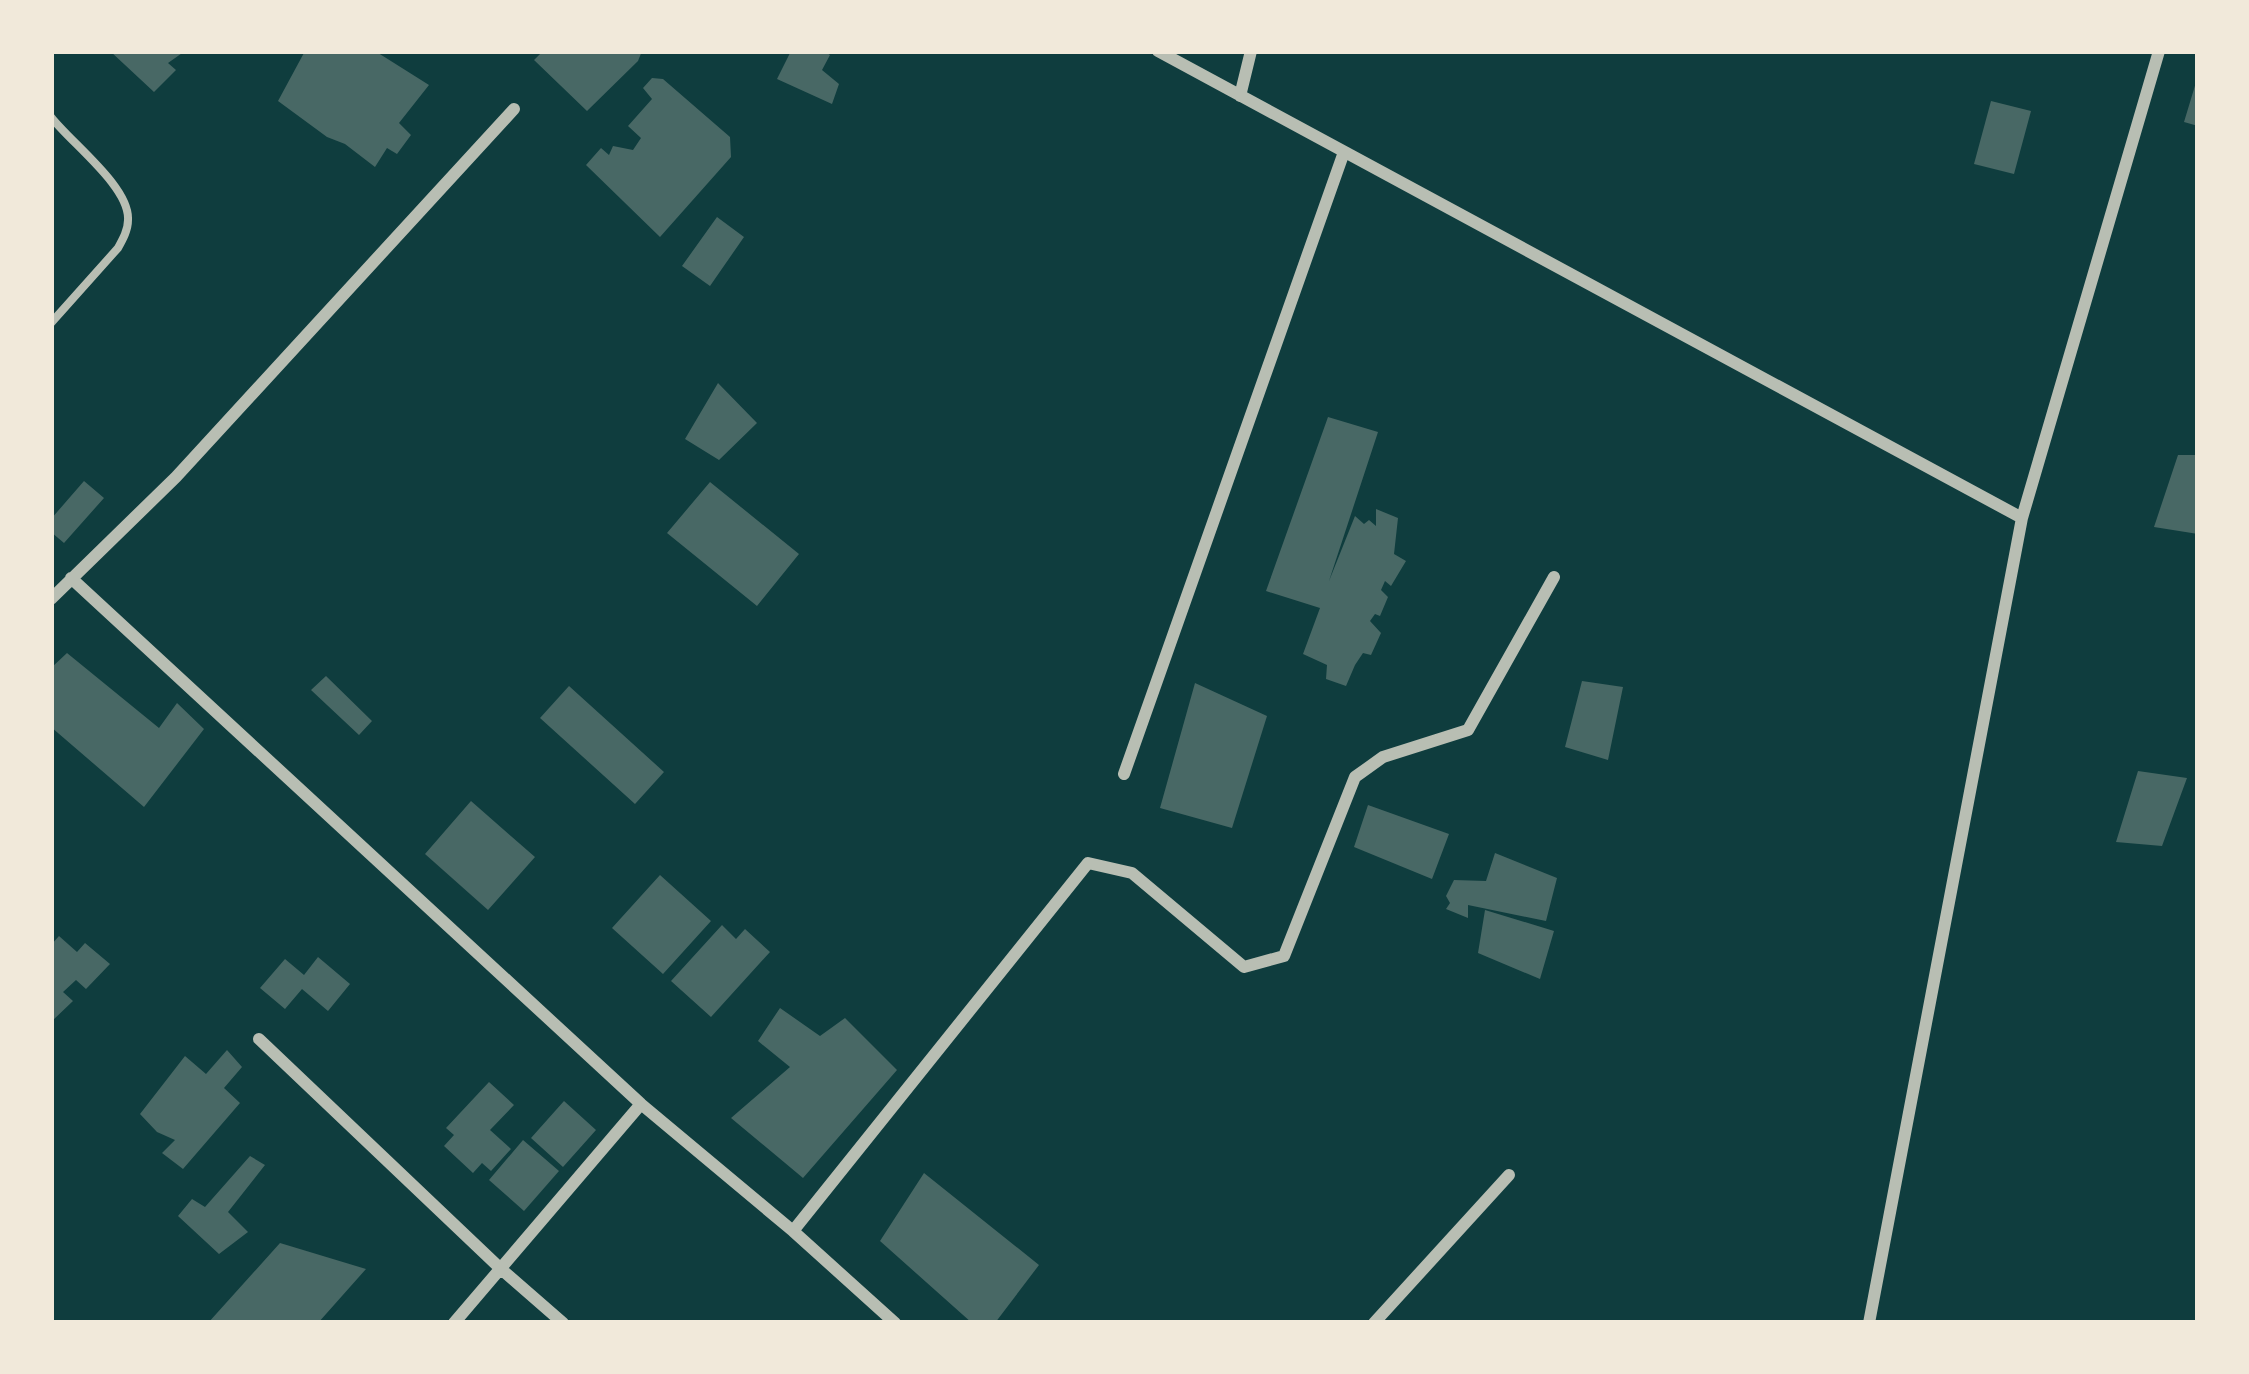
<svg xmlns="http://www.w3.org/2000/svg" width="2249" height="1374" font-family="Arial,sans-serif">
<rect width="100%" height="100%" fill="#0f3d3e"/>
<path fill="#486865" d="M 110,51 L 185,51 L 168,63 L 176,70 L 154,92 Z
M 305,51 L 375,51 L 429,85 L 399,123 L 411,135 L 397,154 L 387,148 L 375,167 L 345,144 L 327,137 L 278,101 Z
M 543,51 L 642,51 L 638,61 L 587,111 L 534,60 Z
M 791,51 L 824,51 L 830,55 L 822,70 L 839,84 L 832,104 L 777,79 Z
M 652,78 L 663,79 L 730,137 L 731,157 L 660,237 L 586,165 L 601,148 L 609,155 L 613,146 L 633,150 L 641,138 L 628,126 L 652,99 L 643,88 Z
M 2197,79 L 2198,79 L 2198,126 L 2184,122 Z
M 1991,101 L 2031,111 L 2014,174 L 1974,164 Z
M 717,217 L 744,237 L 710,286 L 682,266 Z
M 718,383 L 757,423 L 719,460 L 685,439 Z
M 1328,417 L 1378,432 L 1329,581 L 1355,516 L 1364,524 L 1369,520 L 1376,526 L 1376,509 L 1398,518 L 1394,554 L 1406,561 L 1391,586 L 1385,581 L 1381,590 L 1388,597 L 1380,616 L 1375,614 L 1370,621 L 1381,633 L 1371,655 L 1363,653 L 1355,665 L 1346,686 L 1326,679 L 1327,665 L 1303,654 L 1320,608 L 1266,591 Z
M 2178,455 L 2198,455 L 2198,534 L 2154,527 Z
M 84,481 L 104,498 L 64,543 L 51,532 L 51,519 Z
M 710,482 L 799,554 L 757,606 L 667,533 Z
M 67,653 L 159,728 L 177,703 L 204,729 L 144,807 L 51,727 L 51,668 Z
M 326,676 L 372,721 L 359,735 L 311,690 Z
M 1582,681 L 1623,687 L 1608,760 L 1565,747 Z
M 1195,683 L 1267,716 L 1232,828 L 1160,808 Z
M 569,686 L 664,772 L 635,804 L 540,718 Z
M 2138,771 L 2187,778 L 2162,846 L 2116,842 Z
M 471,801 L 535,857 L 488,910 L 425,854 Z
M 1368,805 L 1449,834 L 1432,879 L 1354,847 Z
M 1495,853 L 1557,878 L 1546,921 L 1468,905 L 1468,918 L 1446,909 L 1450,903 L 1446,896 L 1454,880 L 1486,881 Z
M 660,875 L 711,921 L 663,974 L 612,928 Z
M 1485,910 L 1554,931 L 1540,979 L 1478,953 Z
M 722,925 L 736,939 L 745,929 L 770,952 L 711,1017 L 671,981 Z
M 59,936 L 77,952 L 85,943 L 110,964 L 86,989 L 76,980 L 63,992 L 73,1001 L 51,1022 L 51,945 Z
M 318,957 L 350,984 L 328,1011 L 302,989 L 285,1009 L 260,988 L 285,959 L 304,975 Z
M 780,1008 L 820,1036 L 845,1018 L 897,1070 L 803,1178 L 731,1118 L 790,1067 L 758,1041 Z
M 227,1050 L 242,1067 L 224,1088 L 240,1103 L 183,1169 L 162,1153 L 175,1140 L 157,1132 L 140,1114 L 185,1056 L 206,1074 Z
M 489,1082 L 514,1105 L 490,1130 L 511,1149 L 491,1171 L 482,1163 L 473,1173 L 444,1146 L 454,1135 L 446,1128 Z
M 564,1101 L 596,1130 L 563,1167 L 531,1138 Z
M 523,1140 L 559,1171 L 524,1211 L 489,1180 Z
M 250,1156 L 265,1165 L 228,1212 L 248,1232 L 219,1254 L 178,1216 L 192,1199 L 205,1207 Z
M 924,1173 L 1039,1265 L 995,1323 L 972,1323 L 880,1241 Z
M 280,1243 L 366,1269 L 318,1323 L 208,1323 Z"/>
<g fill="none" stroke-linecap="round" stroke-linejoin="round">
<path stroke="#b8beb3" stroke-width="8" d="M 51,117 C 71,143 130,187 128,220 C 128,230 123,239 118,248 L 51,323"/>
<path stroke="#b8beb3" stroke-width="12" d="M 1158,51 L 2022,518
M 1240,96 L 1251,51
M 71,578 L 641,1104 L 793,1231 L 895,1323
M 51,599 L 176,477 L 514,109
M 1124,774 L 1344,152
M 259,1039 L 501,1269 L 563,1323
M 793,1231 L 1088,863 L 1132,873 L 1244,967 L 1284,956 L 1355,777 L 1383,757 L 1468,730 L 1554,577
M 454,1323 L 641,1104
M 1374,1323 L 1509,1175
M 1869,1323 L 2022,518 L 2159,51"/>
</g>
<rect width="2249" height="1374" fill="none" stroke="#f1e9da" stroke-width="108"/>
</svg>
